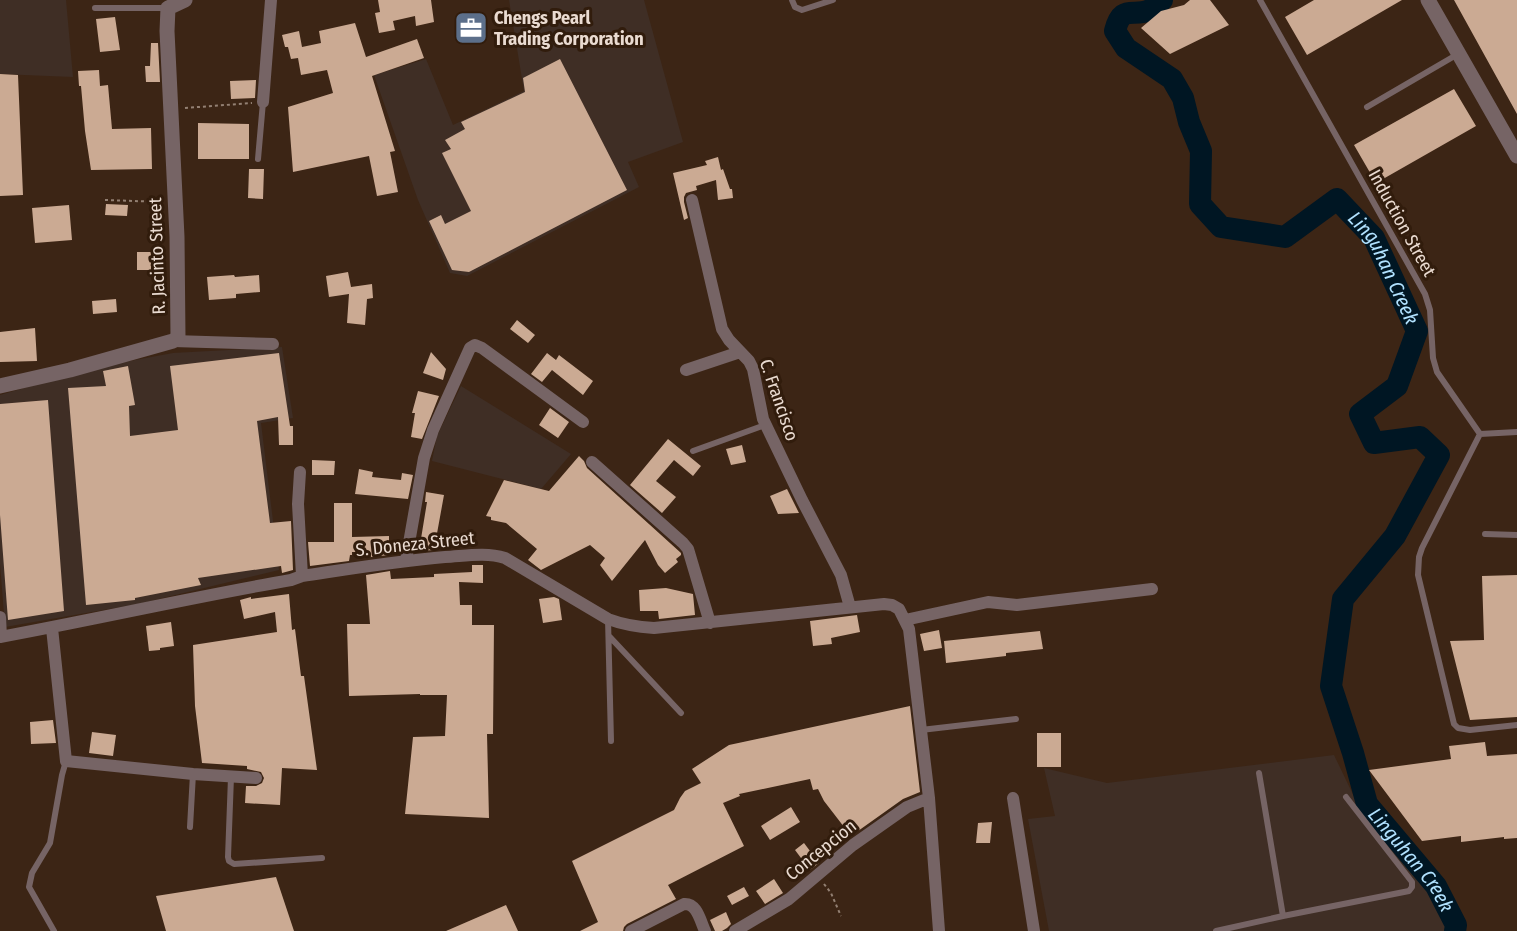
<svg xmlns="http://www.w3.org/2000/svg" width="1517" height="931" font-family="'Fira Sans Condensed',sans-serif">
<rect width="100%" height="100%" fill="#3c2515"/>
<path fill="#3f2e25" d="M 0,0 L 66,0 L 73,77 L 0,74 Z
M 509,0 L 644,0 L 683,142 L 628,162 L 639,187 L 467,276 L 450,273 L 418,200 L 374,75 L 426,59 L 453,125 L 524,91 Z
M 282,347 L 293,418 L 261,423 L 279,570 L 138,604 L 5,627 L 0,564 L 0,395 L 97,367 L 173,353 Z
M 461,386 L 571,454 L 541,489 L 432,461 L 437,436 Z
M 1334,755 L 1359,807 L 1433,898 L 1446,925 L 1445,931 L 1049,931 L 1028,819 L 1055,816 L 1044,768 L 1107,783 Z"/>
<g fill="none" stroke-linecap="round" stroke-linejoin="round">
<path stroke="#001623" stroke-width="22" id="s1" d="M 1162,0 C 1158,3 1154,7 1150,10 C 1133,18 1122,3 1115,31 L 1126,48 L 1172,79 L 1183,98 L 1189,122 L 1201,151 L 1200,204 L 1221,227 L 1285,237 L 1337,199 L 1374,238 L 1417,331 L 1397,386 L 1360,414 L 1374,443 L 1420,437 L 1439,455 L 1395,536 L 1343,599 L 1331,686 L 1353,753 L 1367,804 L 1436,886 L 1456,925 L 1455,931"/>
</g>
<path fill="#cbaa93" d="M 378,0 L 431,0 L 434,22 L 416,26 L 415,16 L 393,21 L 395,30 L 379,33 L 375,13 L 380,12 Z
M 1190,0 L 1210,0 L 1229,25 L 1170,54 L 1141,28 L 1161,11 L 1184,5 Z
M 1314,0 L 1402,0 L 1307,55 L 1285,17 Z
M 1454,0 L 1517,0 L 1517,114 Z
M 115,17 L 120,50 L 100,52 L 96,19 Z
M 355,23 L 366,57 L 417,39 L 424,58 L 372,76 L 395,151 L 390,152 L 398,192 L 377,196 L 369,156 L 293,172 L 288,107 L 333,93 L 327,70 L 301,75 L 298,58 L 291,59 L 288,47 L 285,47 L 282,35 L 299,31 L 302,47 L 321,43 L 319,31 Z
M 151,43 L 158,43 L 160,82 L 146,82 L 145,66 L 150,66 Z
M 560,59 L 627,190 L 469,272 L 452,270 L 429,221 L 441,215 L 445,224 L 471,211 L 442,153 L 451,149 L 445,140 L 465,129 L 461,122 L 525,92 L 523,78 Z
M 99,70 L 100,86 L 108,85 L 112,129 L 151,128 L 152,169 L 91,170 L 85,131 L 81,86 L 79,86 L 78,71 Z
M 0,74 L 18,75 L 23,195 L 0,196 Z
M 256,80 L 255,98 L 231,99 L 230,81 Z
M 1454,89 L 1476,126 L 1376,183 L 1354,145 Z
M 198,123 L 249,124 L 249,159 L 198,159 Z
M 718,157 L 721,170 L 723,169 L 730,189 L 732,189 L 733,198 L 718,200 L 716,180 L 696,186 L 697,190 L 686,193 L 684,197 L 684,202 L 688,218 L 684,220 L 673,173 L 707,165 L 705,161 Z
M 249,169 L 264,169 L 263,199 L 248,198 Z
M 106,204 L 128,205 L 127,216 L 105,215 Z
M 69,205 L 72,240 L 35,243 L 32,208 Z
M 137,252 L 158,252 L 158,270 L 137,270 Z
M 348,272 L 351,287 L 372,284 L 373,298 L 367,299 L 365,325 L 347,323 L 349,294 L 329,297 L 326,276 Z
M 234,275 L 235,277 L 259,275 L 260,292 L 236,294 L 236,298 L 209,300 L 207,277 Z
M 116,299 L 117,312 L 93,314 L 92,301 Z
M 517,320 L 535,335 L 528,343 L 510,329 Z
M 35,328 L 37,361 L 0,362 L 0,332 Z
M 431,352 L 446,369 L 443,380 L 423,373 Z
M 279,353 L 290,426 L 293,426 L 293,445 L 279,445 L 278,417 L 257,421 L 270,523 L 291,521 L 293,570 L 282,573 L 281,566 L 198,578 L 201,585 L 135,598 L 135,600 L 86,605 L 68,388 L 106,386 L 103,371 L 128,366 L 135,405 L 129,406 L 130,436 L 178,430 L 170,366 Z
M 547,353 L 556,360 L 559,355 L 593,381 L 583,395 L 552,370 L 542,382 L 531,374 Z
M 418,391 L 439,396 L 422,439 L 411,437 L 415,413 L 412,413 Z
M 48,400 L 64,611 L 8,620 L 0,515 L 0,404 Z
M 550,408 L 569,422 L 558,438 L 539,425 Z
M 668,439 L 701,466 L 693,476 L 674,460 L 656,481 L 676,497 L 662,513 L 630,485 Z
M 742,445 L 746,462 L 731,465 L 726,449 Z
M 579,456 L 584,461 L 587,468 L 681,553 L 681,555 L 676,559 L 678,562 L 665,573 L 658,565 L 645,540 L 612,581 L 600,565 L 605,558 L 590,545 L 541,570 L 528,560 L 537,549 L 506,523 L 491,520 L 491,517 L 486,516 L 504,480 L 549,491 Z
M 312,460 L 335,461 L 334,475 L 312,475 Z
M 359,469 L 373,472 L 372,477 L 401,480 L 402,473 L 413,475 L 408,499 L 355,494 Z
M 787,489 L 799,513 L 778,514 L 770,496 Z
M 426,492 L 444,495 L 434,550 L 419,551 L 427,502 L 425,502 Z
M 334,503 L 352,503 L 352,537 L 389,536 L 389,555 L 371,557 L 370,552 L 352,552 L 352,555 L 350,555 L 349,561 L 310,566 L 308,542 L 334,542 Z
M 472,565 L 483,565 L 483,583 L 459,582 L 460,605 L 472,605 L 472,625 L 494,625 L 493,734 L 487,734 L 489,818 L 405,814 L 413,737 L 445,736 L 447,695 L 420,695 L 420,694 L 349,696 L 347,624 L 370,624 L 366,575 L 390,571 L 391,579 L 434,577 L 434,574 L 472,572 Z
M 1517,575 L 1517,717 L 1470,720 L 1450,641 L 1484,640 L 1482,576 Z
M 666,588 L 693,594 L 695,615 L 659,619 L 658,611 L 640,611 L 639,590 Z
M 289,594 L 292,630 L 295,629 L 301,676 L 304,676 L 317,770 L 282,768 L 280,805 L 245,803 L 246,786 L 256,786 L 262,783 L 264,778 L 261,772 L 247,769 L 247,766 L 202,763 L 195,706 L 193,645 L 277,632 L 275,612 L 244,619 L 240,600 L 251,597 L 251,599 Z
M 554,597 L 559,599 L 562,620 L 543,623 L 539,599 Z
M 857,615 L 860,632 L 831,638 L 832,644 L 813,646 L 810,621 Z
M 171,622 L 174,646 L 160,648 L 160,650 L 149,651 L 146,626 Z
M 939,630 L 942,648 L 924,651 L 920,634 Z
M 1040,631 L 1043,649 L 1006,653 L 1006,656 L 946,663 L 944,641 Z
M 910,706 L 920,792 L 903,799 L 851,836 L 824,801 L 818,789 L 813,790 L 810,779 L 739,794 L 740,796 L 723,803 L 744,846 L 668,885 L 676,899 L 627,924 L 624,927 L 623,931 L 580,931 L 598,922 L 572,861 L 674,810 L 680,798 L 685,791 L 701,783 L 692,769 L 729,745 Z
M 53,720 L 56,743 L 31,744 L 30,722 Z
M 92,732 L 116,735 L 113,756 L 89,753 Z
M 1037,733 L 1061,733 L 1061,767 L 1037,767 Z
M 1485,742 L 1487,756 L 1517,754 L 1517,838 L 1504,839 L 1504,837 L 1461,842 L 1461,836 L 1422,841 L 1369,770 L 1451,759 L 1449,746 Z
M 791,807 L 800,822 L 770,840 L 761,826 Z
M 992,822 L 990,843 L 976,843 L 978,823 Z
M 804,843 L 819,863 L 810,870 L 795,850 Z
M 276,877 L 294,931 L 166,931 L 156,896 Z
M 774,879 L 783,893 L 765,904 L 756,891 Z
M 744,887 L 749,896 L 732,905 L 727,896 Z
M 506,905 L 518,931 L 446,931 Z
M 726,912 L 731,924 L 727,928 L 722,931 L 715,931 L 710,920 Z"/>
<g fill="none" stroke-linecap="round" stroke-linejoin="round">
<path stroke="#938073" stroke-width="2" stroke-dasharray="3 3" stroke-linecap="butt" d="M 185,108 L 252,103
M 105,200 L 163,202
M 824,884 L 831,893 L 841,916"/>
<path stroke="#766465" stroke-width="6" d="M 792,0 L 795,7 L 802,10 L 833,0
M 1260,0 L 1425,294 L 1430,310 L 1433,358 L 1437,372 L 1480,434
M 95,8 L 168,8
M 1367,107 L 1458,54
M 258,159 L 263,102
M 1480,434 L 1422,548 L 1419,557 L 1418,575 L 1454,724 L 1458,728 L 1470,730 L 1517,725
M 1480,434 L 1517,432
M 693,451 L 765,425
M 1485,534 L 1517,535
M 608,619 L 611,741
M 609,636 L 681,713
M 921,730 L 1016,719
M 1259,773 L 1283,916
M 231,777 L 228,857 L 229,861 L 234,864 L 322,858
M 190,827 L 193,774
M 54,931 L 29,887 L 32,873 L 50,843 L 62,775 L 66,761
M 1216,931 L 1283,916 L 1409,891 L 1412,887 L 1412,882 L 1346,797"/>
<path stroke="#766465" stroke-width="12" d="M 263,102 L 271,0
M 692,200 L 722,329 L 729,340 L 749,361 L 753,369 L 763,419 L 802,500 L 841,575 L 850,607
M 173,341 L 273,344
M 686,370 L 740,352
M 592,462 L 683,543 L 688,549 L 710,623
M 300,472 L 298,504 L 302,576
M 406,560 L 424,458 L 433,430 L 470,348 L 475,345 L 482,348 L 583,422
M 0,617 L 1,637
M 905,620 L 988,602 L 1017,605 L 1152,589
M 52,628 L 66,761 L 193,774 L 256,778
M 0,637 C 97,619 193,597 291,580 L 302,576 C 349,569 397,561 445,557 C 465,556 486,552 505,558 L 608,619 C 624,625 637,627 654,628 L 884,604 L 892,605 L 899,609 L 909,629 L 929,798 L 939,931
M 1013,798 L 1034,931
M 631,931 L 684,904 C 697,903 700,920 705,931
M 735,931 L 789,899 L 853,845 L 907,807 L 929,798"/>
<path stroke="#766465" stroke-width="15" d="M 1428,0 L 1517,156
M 0,386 L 70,370 L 173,341 L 178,337 L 177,237 L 167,31 L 168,8 L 185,0"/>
</g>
<defs>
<symbol id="office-square" viewBox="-11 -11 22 22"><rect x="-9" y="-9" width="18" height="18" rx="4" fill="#5c6f8a" stroke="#311c0c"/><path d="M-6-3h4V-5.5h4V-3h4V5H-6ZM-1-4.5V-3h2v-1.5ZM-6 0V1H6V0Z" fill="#fff"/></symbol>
</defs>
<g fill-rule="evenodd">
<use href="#office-square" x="452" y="9" width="38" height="38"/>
</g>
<g text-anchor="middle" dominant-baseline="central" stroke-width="6" stroke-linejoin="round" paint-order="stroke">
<g font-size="18" font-weight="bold" fill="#eadbd1" stroke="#311c0c" text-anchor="start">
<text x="494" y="18">Chengs Pearl<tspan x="494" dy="21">Trading Corporation</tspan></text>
</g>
<g font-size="18" fill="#eadbd1" stroke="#311c0c">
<text transform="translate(1402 223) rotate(61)">Induction Street</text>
<text transform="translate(157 256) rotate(-92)">R. Jacinto Street</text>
<text transform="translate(779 400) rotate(71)">C. Francisco</text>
<text transform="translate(415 544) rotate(-6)">S. Doneza Street</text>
<text transform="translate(821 850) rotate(-39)">Concepcion</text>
</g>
<g font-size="20" font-style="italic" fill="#b1e2ff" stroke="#311c0c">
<text stroke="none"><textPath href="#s1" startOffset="513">Linguhan Creek</textPath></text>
<text stroke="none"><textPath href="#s1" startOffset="1251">Linguhan Creek</textPath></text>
</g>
</g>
</svg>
